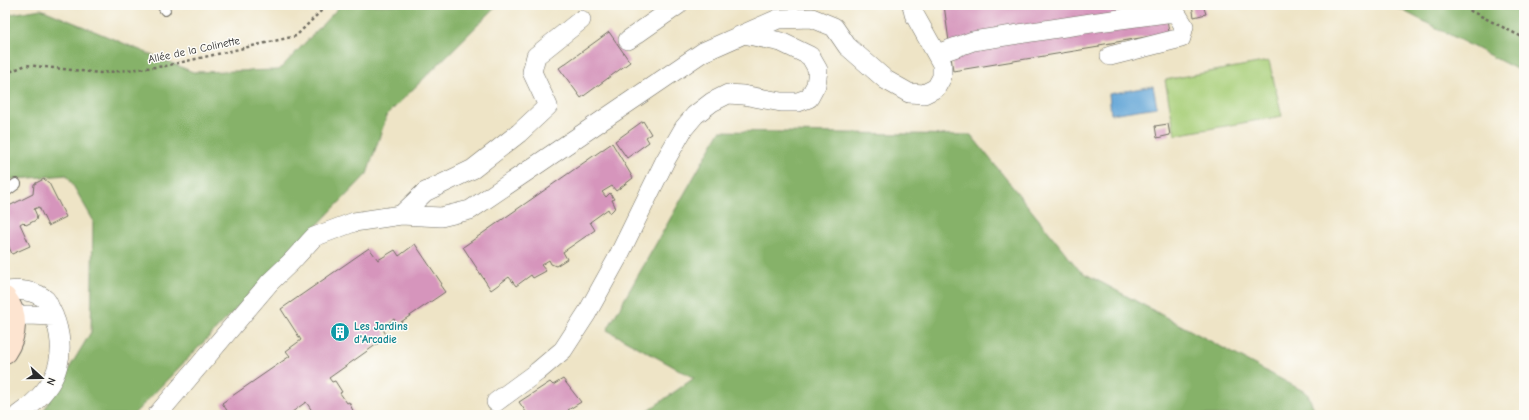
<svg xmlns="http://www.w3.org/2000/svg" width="1529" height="420" font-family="'Comic Neue',sans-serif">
<rect width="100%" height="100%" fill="#fdfcf7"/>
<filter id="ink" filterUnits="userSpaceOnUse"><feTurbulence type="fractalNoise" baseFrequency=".025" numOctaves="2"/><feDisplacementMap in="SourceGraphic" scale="8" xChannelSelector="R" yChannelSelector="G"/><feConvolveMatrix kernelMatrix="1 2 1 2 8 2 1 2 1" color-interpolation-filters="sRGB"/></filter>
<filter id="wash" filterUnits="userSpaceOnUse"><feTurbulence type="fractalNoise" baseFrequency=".012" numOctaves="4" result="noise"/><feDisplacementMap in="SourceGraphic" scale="16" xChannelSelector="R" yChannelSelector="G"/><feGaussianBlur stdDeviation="0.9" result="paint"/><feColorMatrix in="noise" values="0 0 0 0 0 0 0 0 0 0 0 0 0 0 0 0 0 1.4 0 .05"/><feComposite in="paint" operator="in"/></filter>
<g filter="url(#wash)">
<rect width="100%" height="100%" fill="#eee4c6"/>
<path fill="#a9cf79" stroke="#6a7d52" d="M 1269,61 L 1282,116 L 1175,135 L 1165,80 Z"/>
<path fill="#86b269" stroke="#586e4a" d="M 341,5 L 498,5 L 387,115 L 367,174 L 133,415 L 41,415 L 91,332 L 93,220 L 67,175 L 5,180 L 5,15 L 41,9 L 193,72 L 279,70 Z
M 1392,5 L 1524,5 L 1524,73 Z
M 720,131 L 971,135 L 1080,271 L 1307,393 L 1317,415 L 642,415 L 694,378 L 607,330 Z"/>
<path fill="#63a6d7" stroke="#476881" d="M 1153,86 L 1157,107 L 1111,114 L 1109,94 Z"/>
<g id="blocks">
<path fill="#d695bc" d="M 944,5 L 1165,5 L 1169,33 L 1099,45 L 1099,47 L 953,71 Z
M 1192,5 L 1203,5 L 1206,14 L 1194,17 Z
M 609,32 L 630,62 L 581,98 L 559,68 Z
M 643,121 L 651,134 L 646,137 L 649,142 L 627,158 L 615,141 Z
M 1168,124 L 1170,135 L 1157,138 L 1155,126 Z
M 612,143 L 633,178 L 616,191 L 612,186 L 602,192 L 606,197 L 610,193 L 614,199 L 612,200 L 615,206 L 614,209 L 610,213 L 608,209 L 590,222 L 595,230 L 563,252 L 567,259 L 556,266 L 551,264 L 549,260 L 541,265 L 546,271 L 533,278 L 531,275 L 516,286 L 509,277 L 491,290 L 463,247 Z
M 44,179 L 49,183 L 66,217 L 48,226 L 39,207 L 34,209 L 37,216 L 36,220 L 26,225 L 23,222 L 20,224 L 30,246 L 12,254 L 5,238 L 5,208 L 33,194 L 34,184 Z
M 415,244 L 442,284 L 440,285 L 445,292 L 398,324 L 394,319 L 382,327 L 387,337 L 329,378 L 332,382 L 335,381 L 342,392 L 340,393 L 347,403 L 349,402 L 355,415 L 315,415 L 306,402 L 288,415 L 230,415 L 222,403 L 290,356 L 286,351 L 301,340 L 281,309 L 369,248 L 378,260 L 395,250 L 399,256 Z
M 563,379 L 581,402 L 568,410 L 569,412 L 566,415 L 522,415 L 526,412 L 519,402 L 550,382 L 553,385 Z"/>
</g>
</g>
<g filter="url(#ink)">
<use href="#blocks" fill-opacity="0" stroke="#6f6c61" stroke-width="1"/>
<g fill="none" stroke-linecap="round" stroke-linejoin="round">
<defs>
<path id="lane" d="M 162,5 L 165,10
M 5,192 L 16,184"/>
<path id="street" d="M 628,40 L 678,5
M 937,54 L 973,41 L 1098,22 L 1166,13 L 1176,13 L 1184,26 L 1181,38 L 1110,56
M 401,215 L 425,192 L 473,169 L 519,133 L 548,106 L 532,72 L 536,56 L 581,20
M 5,292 C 16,288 37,291 46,300 C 48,302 49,306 50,308 C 59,325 63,346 58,365 C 53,386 35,403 18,415
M 14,316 L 28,315 L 54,316
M 496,402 L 537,372 L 563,350 L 587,313 L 617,259 L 665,161 L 684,128 L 695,115 L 712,102 L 728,94 L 743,95 L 781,102 L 798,102 L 809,98 L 816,85 L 818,70 L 810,56 L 781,42 L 744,34
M 157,415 L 270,282 L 291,262 L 314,237 L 354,222 L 401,215 L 441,217 L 470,210 L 703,52 L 778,19 L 812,18 L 834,27 L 847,46 L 886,80 L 909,93 L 924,94 L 936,88 L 942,77 L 942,64 L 914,14 L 912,5"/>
<path id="secondary" d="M 5,298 C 18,314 16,336 5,352"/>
</defs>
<use href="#lane" stroke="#6f6c61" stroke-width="12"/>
<use href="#street" stroke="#6f6c61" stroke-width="20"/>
<use href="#secondary" stroke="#6f6c61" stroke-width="24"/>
<path stroke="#6f6c61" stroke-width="2.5" stroke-dasharray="3 3" stroke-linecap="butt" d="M 1459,5 L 1524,38
M 5,74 L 26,65 L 100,73 L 165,66 L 296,36 L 327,5"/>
<use href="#lane" stroke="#fff" stroke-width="10"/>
<use href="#street" stroke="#fff" stroke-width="19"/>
<use href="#secondary" stroke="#fde4d0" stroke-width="22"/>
</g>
</g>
<defs>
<symbol id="building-disc" viewBox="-11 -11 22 22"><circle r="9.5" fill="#0f9aa8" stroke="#fdfcf7"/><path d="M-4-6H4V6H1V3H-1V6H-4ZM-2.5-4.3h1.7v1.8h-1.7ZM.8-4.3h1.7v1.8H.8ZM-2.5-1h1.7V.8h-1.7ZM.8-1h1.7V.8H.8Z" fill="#fff"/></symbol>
</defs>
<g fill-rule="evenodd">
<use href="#building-disc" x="329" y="321" width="22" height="22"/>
</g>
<g text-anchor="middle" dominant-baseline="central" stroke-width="3" stroke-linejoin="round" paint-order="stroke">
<g font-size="11" fill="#2b2b2b" stroke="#fdfcf7">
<text transform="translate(194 50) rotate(-12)">Allée de la Colinette</text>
</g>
<g font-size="11" font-weight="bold" fill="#0d838f" stroke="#fdfcf7" text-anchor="start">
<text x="354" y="326">Les Jardins<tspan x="354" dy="13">d'Arcadie</tspan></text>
</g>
</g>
<rect width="1529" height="420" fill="none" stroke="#fdfcf7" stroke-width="20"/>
<g transform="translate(42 378) rotate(111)" stroke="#fdfcf7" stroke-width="3" paint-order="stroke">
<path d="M0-3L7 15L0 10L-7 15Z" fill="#2b2b2b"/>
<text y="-6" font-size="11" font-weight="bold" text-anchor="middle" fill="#2b2b2b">N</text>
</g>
</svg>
